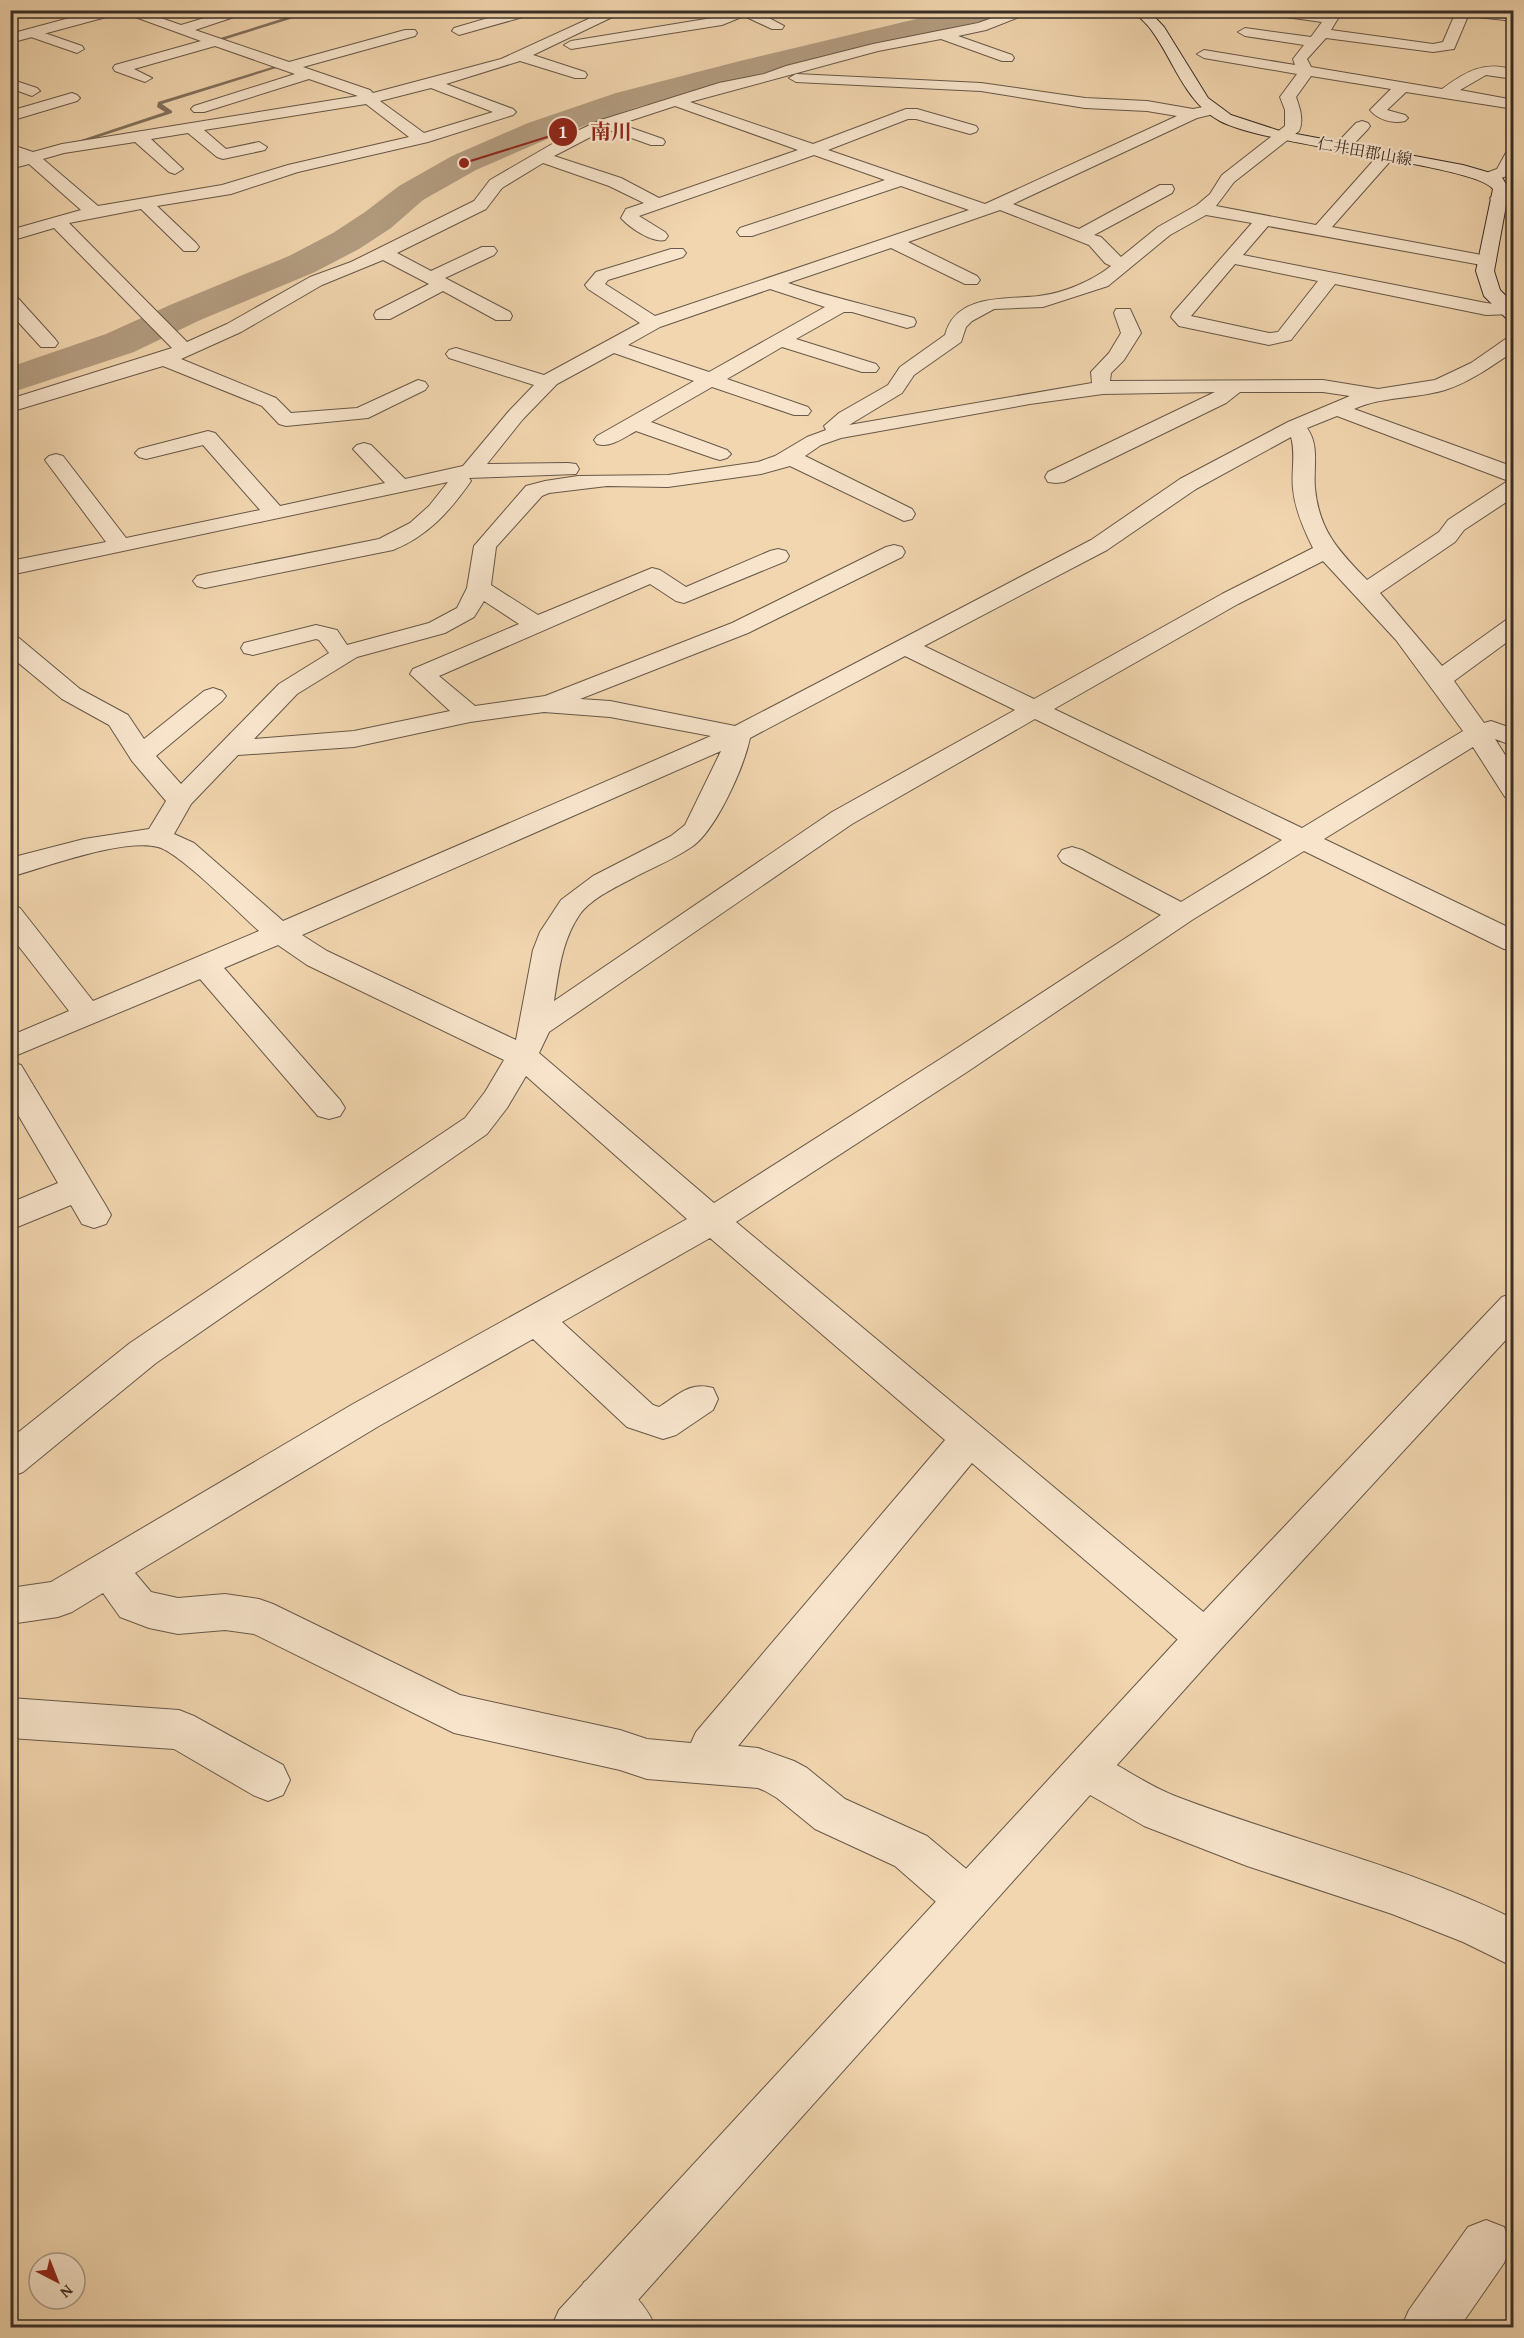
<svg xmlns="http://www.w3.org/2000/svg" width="1524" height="2338" font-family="'Gentium Book Plus','Noto Serif JP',serif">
<rect width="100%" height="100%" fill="#f2d6af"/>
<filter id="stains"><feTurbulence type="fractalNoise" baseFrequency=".00333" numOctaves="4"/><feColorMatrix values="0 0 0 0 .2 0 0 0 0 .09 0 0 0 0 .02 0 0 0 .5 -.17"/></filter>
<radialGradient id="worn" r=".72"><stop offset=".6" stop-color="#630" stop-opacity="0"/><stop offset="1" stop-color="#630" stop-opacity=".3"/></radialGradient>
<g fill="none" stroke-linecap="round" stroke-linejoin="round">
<path fill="#82715d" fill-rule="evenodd" d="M 310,10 L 319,10 L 223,40 L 230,42 L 230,44 L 214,40 Z
M 282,62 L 289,64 L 162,104 L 172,111 L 172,113 L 68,147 L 63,146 L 165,112 L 157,107 L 158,102 L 282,64 Z"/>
<path fill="#b39d81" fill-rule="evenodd" d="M 954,10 L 1007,10 L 1003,16 L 748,77 L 638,107 L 552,137 L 476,170 L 423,200 L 391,228 L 359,249 L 315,272 L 198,321 L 134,352 L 10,393 L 10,367 L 106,334 L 170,305 L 289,256 L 333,233 L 365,212 L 399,186 L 452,156 L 528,123 L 616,93 L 740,61 Z"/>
<defs>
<path id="minor" d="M 116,10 L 138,10 L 181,25 L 231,10 L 255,10 L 195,30 L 289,62 L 405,30 L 415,30 L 417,33 L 415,36 L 303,67 L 370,90 L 373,93 L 501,59 L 608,10 L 627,10 L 533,55 L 585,72 L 587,75 L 585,78 L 575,78 L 520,61 L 446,84 L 513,109 L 516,112 L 513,115 L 428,142 L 298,172 L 231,194 L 157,206 L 196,243 L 199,247 L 196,251 L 184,251 L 141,209 L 69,223 L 187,342 L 227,324 L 310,277 L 351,262 L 474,201 L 490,180 L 566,136 L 601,120 L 719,83 L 764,74 L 786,66 L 873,44 L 978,23 L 1015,10 L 1037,10 L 986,30 L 958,36 L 1012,55 L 1014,58 L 1012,61 L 1002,61 L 941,39 L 878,51 L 690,102 L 813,144 L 906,109 L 917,109 L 976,126 L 978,129 L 976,132 L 970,134 L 916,119 L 908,119 L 828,150 L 985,204 L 1177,116 L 1147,111 L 1085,108 L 981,91 L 796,82 L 789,78 L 796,74 L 981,83 L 1085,98 L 1147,101 L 1193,109 L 1213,105 L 1218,107 L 1221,110 L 1218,113 L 1197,118 L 1013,204 L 1079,229 L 1160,185 L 1172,185 L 1174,189 L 1172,193 L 1094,235 L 1101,237 L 1121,257 L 1158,227 L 1197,205 L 1210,194 L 1222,175 L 1285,126 L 1285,110 L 1280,97 L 1297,74 L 1204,58 L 1197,54 L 1204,50 L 1295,65 L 1293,59 L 1304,45 L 1245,36 L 1238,32 L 1245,28 L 1311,37 L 1322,22 L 1265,14 L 1258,10 L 1298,10 L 1326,14 L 1329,10 L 1343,10 L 1331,30 L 1433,44 L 1443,42 L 1455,14 L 1449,10 L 1514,13 L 1514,21 L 1468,16 L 1454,49 L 1433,52 L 1326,38 L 1307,59 L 1311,67 L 1442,89 C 1465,72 1485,60 1514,70 L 1514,79 L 1486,75 L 1460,90 L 1514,100 L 1514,109 L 1406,92 L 1387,110 L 1405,115 L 1408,118 L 1405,121 C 1393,124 1378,120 1370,110 L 1391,89 L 1311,76 L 1296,97 C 1300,108 1304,121 1299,131 L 1234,182 L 1216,206 L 1316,225 L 1381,152 L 1393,152 L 1395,155 L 1393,158 L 1332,227 L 1487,256 L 1493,257 L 1496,261 L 1493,265 L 1487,266 L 1268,226 L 1243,255 L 1486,303 L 1514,306 L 1514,314 L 1486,315 L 1335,284 L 1291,340 L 1269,345 L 1179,326 L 1171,317 L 1173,313 L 1252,223 L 1206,215 L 1170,235 L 1108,286 L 1043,307 L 994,309 L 972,321 L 966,327 L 961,342 L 914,375 L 902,393 L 849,425 L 1092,383 L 1091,372 L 1109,353 L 1121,333 L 1114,313 L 1116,309 L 1130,309 L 1141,333 L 1124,360 L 1111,373 L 1110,381 L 1323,380 L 1378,389 L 1435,380 L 1471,363 L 1507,338 L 1514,336 L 1514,351 C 1492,366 1470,382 1445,390 C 1415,399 1383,396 1354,409 L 1514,467 L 1514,497 L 1464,530 L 1455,542 L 1380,593 L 1442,666 L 1506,620 L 1514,618 L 1514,637 L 1454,681 L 1484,723 L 1491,721 L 1514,729 L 1514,746 L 1495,739 L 1514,769 L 1514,799 L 1505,797 L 1473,747 L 1324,839 L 1514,930 L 1514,951 L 1504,949 L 1304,851 L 1192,920 L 967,1072 L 736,1222 L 1219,1625 L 1225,1638 L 1219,1651 L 1205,1656 L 1191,1651 L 972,1463 L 738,1746 L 758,1748 L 794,1761 L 807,1768 L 845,1799 L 927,1836 L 983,1883 L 990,1899 L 983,1915 L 967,1922 L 951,1915 L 895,1866 L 815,1829 L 777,1798 L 765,1791 L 758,1788 L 647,1779 L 620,1770 L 454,1733 L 254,1634 L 225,1630 L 178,1634 L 149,1628 L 120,1617 L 103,1593 L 72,1612 L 58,1617 L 10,1624 L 10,1588 L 51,1582 L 353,1404 L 687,1219 L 526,1076 L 507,1108 L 487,1134 L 156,1363 L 23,1472 L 10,1477 L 10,1439 L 130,1343 L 465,1118 L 485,1092 L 504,1060 L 307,965 L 278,945 L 224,968 L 340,1100 L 345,1108 L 340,1116 L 329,1119 L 318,1116 L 200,979 L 10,1058 L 10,1036 L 69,1011 L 10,935 L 10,905 L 20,908 L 93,1001 L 259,931 C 240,914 179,852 158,847 C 123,838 46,867 10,877 L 10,858 L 14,857 L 84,839 L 149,829 L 166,801 L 132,761 L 109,725 L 62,699 L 10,656 L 10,636 L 19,638 L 80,689 L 128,715 L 144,739 L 204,691 L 213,688 L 222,691 L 226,696 L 222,701 L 156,756 L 181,784 L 279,684 L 329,653 L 319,640 L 316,639 L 253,655 L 244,653 L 241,648 L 244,643 L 316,625 L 337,630 L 347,645 L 429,623 L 457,608 L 467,588 L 474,546 L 526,486 L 545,481 L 578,476 L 668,475 L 758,462 L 775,456 L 807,437 L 826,430 L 824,426 L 839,413 L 888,385 L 900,367 L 945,335 C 956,293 1006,300 1039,296 C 1064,293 1092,281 1111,266 L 1105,263 L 1089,245 L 1000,210 L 908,242 L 977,276 L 980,280 L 977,284 L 965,284 L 891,248 L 788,283 C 830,297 871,306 914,318 L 916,322 L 914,326 L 907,328 L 852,312 L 844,312 L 796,339 L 876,364 L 879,368 L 876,372 L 862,372 L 782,347 L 727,379 L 808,407 L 811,411 L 808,415 L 794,415 L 712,387 L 651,422 L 727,450 L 731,454 L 727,458 L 720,460 L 713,458 L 636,431 C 623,438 611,448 597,444 L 594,440 L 597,436 L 694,381 L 614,353 L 557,384 L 523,419 L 487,464 L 568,463 L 576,464 L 579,469 L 576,474 L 469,478 L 471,481 C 450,511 428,536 393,550 L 205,588 L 197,586 L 193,581 L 197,576 L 205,574 L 379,539 L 410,523 L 429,506 L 448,482 L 10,575 L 10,561 L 106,542 L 45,460 L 49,456 L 56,454 L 63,456 L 126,538 L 260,510 L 203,445 L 146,459 L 139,457 L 135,453 L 139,449 L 208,431 L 215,433 L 280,506 L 385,483 L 353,449 L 357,445 L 364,443 L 371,445 L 405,479 L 463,466 L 509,411 L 534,385 L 449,358 L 446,354 L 449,350 L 456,348 L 544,375 L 640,323 L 588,289 L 585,285 L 596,272 L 671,249 L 683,249 L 686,253 L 683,257 L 608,280 L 605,284 L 655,316 L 969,210 L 901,186 L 752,236 L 740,236 L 737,232 L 740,228 L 885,180 L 814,155 L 639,216 L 665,232 L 668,236 L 665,240 C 652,243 630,228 621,218 L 626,209 L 644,203 L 609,186 L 543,163 L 502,188 L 486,209 L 397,253 L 431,271 L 482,247 L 494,247 L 497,251 L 494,255 L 445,278 L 510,312 L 512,316 L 510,320 L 496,320 L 443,291 L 390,319 L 376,319 L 374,315 L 376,311 L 429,284 L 383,260 L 322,285 L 241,332 L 181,359 L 276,398 L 291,413 L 357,408 L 418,380 L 425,382 L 428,386 L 425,390 L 368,418 L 286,426 L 279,424 L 262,406 L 163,366 L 10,412 L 10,399 L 172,348 L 54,228 L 10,241 L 10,230 L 81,210 L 29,164 L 10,169 L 10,159 L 16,157 L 10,155 L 10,147 L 15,146 L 33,152 L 62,144 L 358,96 L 309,79 L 204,112 L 194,112 L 191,109 L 194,106 L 295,74 L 215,46 L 134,69 L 152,78 L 145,82 L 115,71 L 113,68 L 115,65 L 201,41 ZM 431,88 L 493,112 L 424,133 L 380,101 ZM 366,104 L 409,137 L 288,165 L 222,185 L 98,206 L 43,159 L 64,153 L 135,142 L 169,172 L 175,174 L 183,169 L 151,139 L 188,133 L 217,157 L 223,159 L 265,150 L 267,147 L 259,142 L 226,149 L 204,130 ZM 675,106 L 798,150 L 659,198 L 621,178 L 554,156 L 606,129 L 651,145 L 663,145 L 665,142 L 663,139 L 620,124 ZM 1235,264 L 1318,281 L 1278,332 L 1269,333 L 1191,316 ZM 770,289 L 825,307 L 709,372 L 628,345 L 660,327 ZM 1215,392 L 1048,472 L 1045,477 L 1048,482 L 1056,483 L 1064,482 L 1226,403 L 1240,392 L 1323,392 L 1350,396 L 1288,422 L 1180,479 L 1091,540 L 735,726 L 610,701 L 580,699 L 748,633 L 902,557 L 905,552 L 902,547 L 894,545 L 886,547 L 732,623 L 545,696 L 475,706 L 439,676 L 650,584 L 676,601 L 684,603 L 786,561 L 789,556 L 786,551 L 778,549 L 770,551 L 686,587 L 660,570 L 652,568 L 538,615 L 491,585 L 496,547 L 542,496 L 549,493 L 607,486 L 668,487 L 761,474 L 790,466 L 904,521 L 912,519 L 915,514 L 912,509 L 805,456 L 821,445 L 841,438 L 1030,404 L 1103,394 ZM 1337,416 L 1506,480 L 1512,481 L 1506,482 L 1448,520 L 1439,532 L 1367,580 C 1339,551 1319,531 1315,488 C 1313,468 1320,446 1307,428 ZM 1291,437 C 1296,454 1291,472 1293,489 C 1295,510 1304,530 1313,548 L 1222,594 L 1034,699 L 924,646 L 1107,550 L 1196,489 ZM 1323,561 L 1396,640 L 1463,731 L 1302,828 L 1054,709 L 1238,604 ZM 484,601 L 519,624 L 413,669 L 410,674 L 450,711 L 354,731 L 254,739 L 297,694 L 357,657 L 445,633 L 474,617 ZM 905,656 L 1015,710 L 832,812 L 554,1001 C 559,970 562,940 580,914 C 592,898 616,887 633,878 C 652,868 672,860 690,848 C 715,833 744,767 750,738 ZM 544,712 L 610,717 L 711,736 L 283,921 L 194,843 L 174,834 L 191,804 L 238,755 L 354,747 L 470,722 ZM 1035,719 L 1282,840 L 1181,902 L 1082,850 L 1072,847 L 1062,850 L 1058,856 L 1062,862 L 1161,915 L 945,1056 L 714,1203 L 539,1053 L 549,1032 L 852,824 ZM 721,751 L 685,825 L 671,836 L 593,876 L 561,900 L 540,932 L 533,950 L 516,1040 L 327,951 L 302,935 ZM 710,1238 L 945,1440 L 696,1732 L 691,1743 L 647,1739 L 620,1730 L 460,1695 L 273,1604 L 259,1599 L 225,1594 L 178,1598 L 151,1592 L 135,1573 L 379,1426 L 533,1339 L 627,1427 L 663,1439 L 676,1435 L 713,1410 L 718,1399 L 713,1388 C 690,1381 678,1395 659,1407 L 653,1405 L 562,1322 Z
M 515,10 L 539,10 L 537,13 L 459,35 L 452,31 L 454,28 Z
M 733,10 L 754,10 L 784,26 L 782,29 L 772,29 L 744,16 L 722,25 L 571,49 L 564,45 L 571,41 L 718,17 Z
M 865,10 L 889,10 C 883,16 871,16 865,10 Z
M 33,29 L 82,46 L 84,49 L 77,53 L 28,36 L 26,33 Z
M 10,79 L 37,88 L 40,91 L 32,96 L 10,88 Z
M 72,93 L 77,95 L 80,98 L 77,101 L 10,121 L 10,111 Z
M 1362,121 L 1368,123 L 1370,126 L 1368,129 L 1348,150 L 1336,150 L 1334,147 L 1336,144 L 1356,123 Z
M 1514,147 L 1514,169 L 1510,175 L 1489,182 L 1483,180 L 1481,177 L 1483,174 L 1497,169 L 1508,149 Z
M 1498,193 L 1514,196 L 1514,206 L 1492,202 L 1490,198 Z
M 10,296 L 17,297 L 55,339 L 58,343 L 55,347 L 41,347 L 10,313 Z
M 10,1062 L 21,1065 L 106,1206 L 111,1215 L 106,1224 L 94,1228 L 82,1224 L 71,1205 L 10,1230 L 10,1203 L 58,1183 L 10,1101 Z
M 10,1698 L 179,1710 L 194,1716 L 283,1765 L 290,1780 L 283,1795 L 268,1801 L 253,1795 L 174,1749 L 10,1738 Z
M 1086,1750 C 1117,1762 1144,1784 1175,1796 C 1287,1839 1406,1866 1514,1919 L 1514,1967 L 1463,1942 L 1392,1914 L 1247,1866 L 1144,1826 L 1071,1784 L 1064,1770 L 1071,1756 Z
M 1486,2220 L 1504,2227 L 1511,2245 L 1504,2263 L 1459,2328 L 1401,2328 L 1409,2310 L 1468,2227 Z
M 602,2274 C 627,2285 645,2302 656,2328 L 593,2328 L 584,2318 L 576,2300 L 584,2282 Z"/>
<path id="tertiary" d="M 99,10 L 123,10 L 121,13 L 10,43 L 10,34 Z
M 1514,1293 L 1514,1331 L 1219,1651 L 613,2328 L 551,2328 L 559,2310 L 1191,1625 L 1502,1297 Z"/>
<path id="secondary" d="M 1133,10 L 1148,10 L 1164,27 L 1208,98 L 1231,115 L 1280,131 L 1463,165 L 1501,176 L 1509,189 L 1494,271 L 1500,290 L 1514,304 L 1514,321 L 1507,319 L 1484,296 L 1476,271 L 1493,189 C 1477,165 1266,146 1220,121 C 1185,102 1174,61 1152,31 C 1147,23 1139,18 1133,10 Z"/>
</defs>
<use href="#minor" stroke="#675849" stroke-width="2"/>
<use href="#tertiary" stroke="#675849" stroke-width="2"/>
<use href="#secondary" stroke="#392e27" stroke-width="2"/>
<use href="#minor" fill="#f7e4cb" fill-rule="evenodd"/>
<use href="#tertiary" fill="#f7e4cb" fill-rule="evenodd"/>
<use href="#secondary" fill="#f7e4cb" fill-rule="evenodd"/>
</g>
<g text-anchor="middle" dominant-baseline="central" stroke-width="4.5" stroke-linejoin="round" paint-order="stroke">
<g font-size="16" fill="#392e27" stroke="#f7e4cb">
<text transform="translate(1365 151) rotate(10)">仁井田郡山線</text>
</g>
</g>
<path fill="none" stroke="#8f2418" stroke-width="2" d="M464 163L563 132"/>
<g fill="#8f2418" stroke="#f7e4cb" stroke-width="2">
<circle cx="464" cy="163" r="6"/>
<circle cx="563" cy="132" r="15"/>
</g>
<g font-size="18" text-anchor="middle" font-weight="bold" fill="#fff">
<text x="563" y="138">1</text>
</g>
<g font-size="21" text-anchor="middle" font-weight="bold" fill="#8f2418" stroke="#f7e4cb" stroke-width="4.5" stroke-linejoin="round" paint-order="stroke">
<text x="611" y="139">南川</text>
</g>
<rect width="1524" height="2338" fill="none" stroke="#f2d6af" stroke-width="36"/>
<rect x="12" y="12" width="1500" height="2314" fill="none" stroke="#392e27" stroke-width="3"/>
<rect x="18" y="18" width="1488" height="2302" fill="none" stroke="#392e27" stroke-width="1.5"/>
<g transform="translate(57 2281) rotate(138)"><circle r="28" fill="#f7e4cb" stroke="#ab9b89" stroke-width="1.5"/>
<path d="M0-4.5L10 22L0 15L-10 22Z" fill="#8f2418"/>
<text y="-9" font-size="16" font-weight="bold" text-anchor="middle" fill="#392e27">N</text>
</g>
<rect width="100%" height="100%" filter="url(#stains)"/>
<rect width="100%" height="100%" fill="url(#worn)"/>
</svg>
